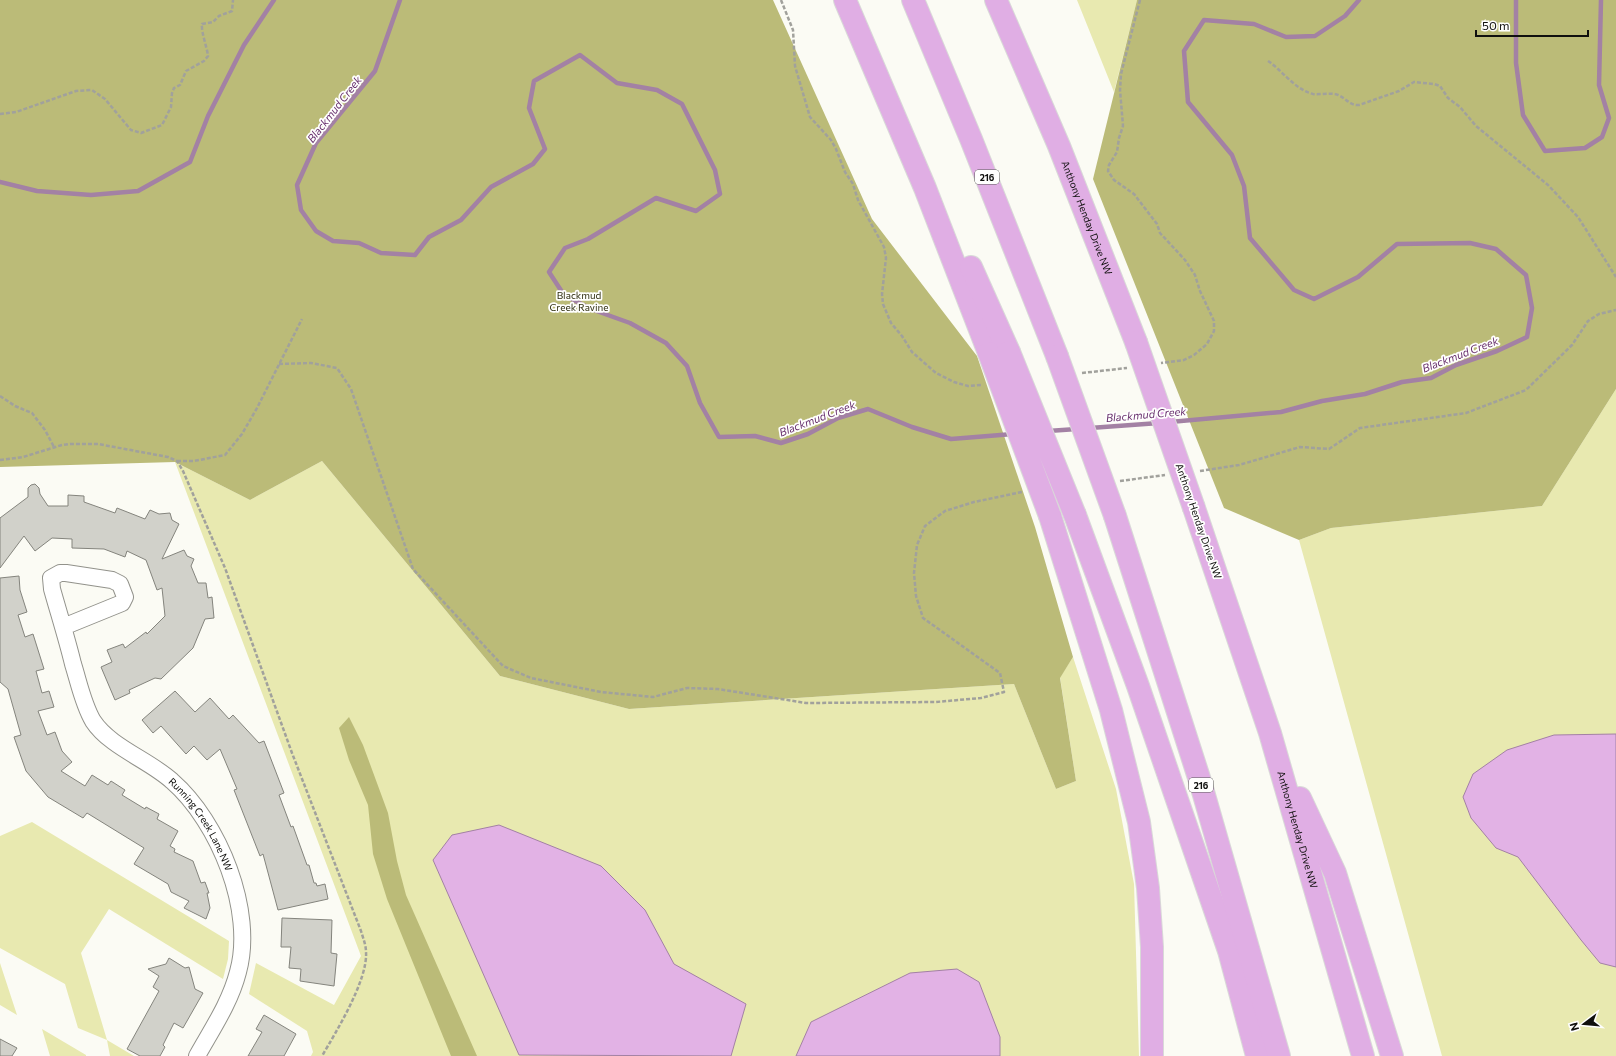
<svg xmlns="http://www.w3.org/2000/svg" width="1616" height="1056" font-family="Commissioner,sans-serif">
<rect width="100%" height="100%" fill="#fbfbf4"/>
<path fill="#e8e9b0" d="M 1077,0 L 1137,0 L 1114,92 Z
M 1616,389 L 1616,1056 L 1442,1056 L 1299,540 L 1331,528 L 1542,506 Z
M 322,461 L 500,676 L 629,709 L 1014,684 L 1056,789 L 1076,781 L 1060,677 L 1073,657 L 1116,789 L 1134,884 L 1139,1056 L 311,1056 L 313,1052 L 307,1031 L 249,994 L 256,963 L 334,1005 L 361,956 L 175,462 L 250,500 Z
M 32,822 L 229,941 L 228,959 L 223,979 L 109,909 L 81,953 L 107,1040 L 134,1056 L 110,1056 L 107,1040 L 78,1028 L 65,984 L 0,948 L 0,836 Z
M 0,963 L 17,1015 L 0,1005 Z
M 42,1029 L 86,1055 L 86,1056 L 50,1056 Z"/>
<path fill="#bbbb78" d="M 0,0 L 773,0 L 872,219 L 977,356 L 1035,527 L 1073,657 L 1060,678 L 1076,781 L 1056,789 L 1014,684 L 629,709 L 500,676 L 322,461 L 250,500 L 175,462 L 0,467 Z
M 1137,0 L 1616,0 L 1616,389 L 1542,506 L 1331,528 L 1299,540 L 1224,508 L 1093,179 Z
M 349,717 L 363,745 L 388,813 L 397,861 L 406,895 L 477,1056 L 451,1056 L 387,899 L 373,854 L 368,805 L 349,760 L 339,728 Z"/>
<path fill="#e2b2e5" stroke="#a381a4" d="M 1616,734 L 1616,967 L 1600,963 L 1581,940 L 1518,857 L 1496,848 L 1471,818 L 1463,797 L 1473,774 L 1507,750 L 1554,735 Z
M 499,825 L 601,866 L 645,910 L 674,964 L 746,1004 L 731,1056 L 519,1055 L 433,860 L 452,835 Z
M 957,969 L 979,982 L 1000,1037 L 1000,1056 L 796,1056 L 811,1022 L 910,973 Z"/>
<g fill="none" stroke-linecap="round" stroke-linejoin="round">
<path stroke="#a381a4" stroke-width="4.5" d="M 400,0 L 375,71 L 316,143 L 297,185 L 301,210 L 316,231 L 333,241 L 359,243 L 381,253 L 415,255 L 429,237 L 461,220 L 491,187 L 533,164 L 545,149 L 529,108 L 534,81 L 580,55 L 617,83 L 657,90 L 682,104 L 715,170 L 720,194 L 696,211 L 656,198 L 588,239 L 565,248 L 549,272 L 564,295 L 591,309 L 630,323 L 666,343 L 687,366 L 700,403 L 719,437 L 755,436 L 781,443 L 808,434 L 838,418 L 868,409 L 912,427 L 951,439 L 1013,434
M 1516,0 L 1516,63 L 1523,115 L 1545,151 L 1585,148 L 1602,137 L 1609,118 L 1599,85 L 1601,0
M 0,182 L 37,191 L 91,195 L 138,191 L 190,162 L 208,116 L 244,45 L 274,0
M 1170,422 L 1281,412 L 1322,401 L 1365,394 L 1402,382 L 1431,378 L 1456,365 L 1497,351 L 1527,337 L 1532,308 L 1526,275 L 1496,249 L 1470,243 L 1397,244 L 1358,277 L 1314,299 L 1294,290 L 1250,238 L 1244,186 L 1232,155 L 1188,102 L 1184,51 L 1204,20 L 1254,24 L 1286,37 L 1315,36 L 1345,16 L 1359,0
M 1090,428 L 1159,423
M 1048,431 L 1077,429"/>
</g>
<path fill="#d1d1ca" stroke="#84847d" d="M 35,484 L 39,488 L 40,494 L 48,506 L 68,506 L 68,495 L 84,496 L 84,502 L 115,513 L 117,508 L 145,519 L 150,510 L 159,514 L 170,513 L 172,520 L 179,524 L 162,559 L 184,550 L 187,556 L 194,559 L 191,566 L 198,583 L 206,583 L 208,598 L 212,597 L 214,618 L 205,619 L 193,648 L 161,679 L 155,678 L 129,690 L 130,693 L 115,700 L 101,667 L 112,662 L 107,650 L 123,644 L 125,648 L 146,632 L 147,634 L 165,616 L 162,588 L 157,590 L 146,560 L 127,551 L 125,557 L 104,549 L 72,548 L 72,539 L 52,538 L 35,551 L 24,536 L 0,568 L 0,518 L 28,497 L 28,488 L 31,485 Z
M 19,576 L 20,590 L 27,612 L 18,615 L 25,637 L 33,634 L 44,669 L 36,671 L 42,693 L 49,691 L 54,707 L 38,711 L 47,735 L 55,732 L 62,751 L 72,762 L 61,771 L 85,786 L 92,775 L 108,785 L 111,781 L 125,790 L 122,795 L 145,809 L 146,807 L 159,814 L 157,819 L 178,831 L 170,846 L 175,849 L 174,852 L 193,861 L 201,883 L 205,882 L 209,893 L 207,893 L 210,908 L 206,919 L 184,908 L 189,901 L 171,892 L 168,884 L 134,864 L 144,848 L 87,813 L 83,818 L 48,797 L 26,771 L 14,737 L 21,735 L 8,689 L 0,682 L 0,578 Z
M 175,691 L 195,712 L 210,698 L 229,719 L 233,715 L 259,743 L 264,741 L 284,793 L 279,795 L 291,827 L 293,826 L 307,865 L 309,865 L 314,883 L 316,883 L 317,886 L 325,884 L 328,899 L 278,910 L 263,854 L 260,856 L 234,790 L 237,789 L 220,749 L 207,760 L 194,746 L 186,754 L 161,726 L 153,733 L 142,720 Z
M 282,918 L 332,920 L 331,953 L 337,954 L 334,986 L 300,981 L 301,969 L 289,968 L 291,947 L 281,947 Z
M 169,958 L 185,968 L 189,967 L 195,989 L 203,993 L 183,1028 L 174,1023 L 163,1045 L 165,1047 L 160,1056 L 140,1056 L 127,1049 L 159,991 L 153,987 L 159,976 L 148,969 L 166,964 Z
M 264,1015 L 296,1034 L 284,1056 L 248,1056 L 262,1032 L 256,1029 Z
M 0,1039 L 17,1048 L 12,1056 L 0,1056 Z"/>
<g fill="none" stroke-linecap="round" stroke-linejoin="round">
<defs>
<g id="minor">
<path id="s1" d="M 63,627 L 122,603 L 125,597 L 120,584 L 112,580 L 66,573 L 60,573 L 51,578 L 52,589 C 59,614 67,639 73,664 C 79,683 83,704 93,721 C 110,747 149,760 172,781 C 219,822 255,911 238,972 C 230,1003 212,1029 197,1056"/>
</g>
<g id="highway">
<path d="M 845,0 L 925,188 L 989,353"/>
<path d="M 913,0 L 971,139 L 1057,356"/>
<path id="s2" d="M 996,0 L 1059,146 L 1136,342"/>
<path d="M 971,267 L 1009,352"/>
<path id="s3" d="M 1194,508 L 1270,733 L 1363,1056"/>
<path d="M 1075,515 L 1138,686 L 1229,951 L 1257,1056"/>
<path d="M 1050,516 L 1111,710 L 1139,822 L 1148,888 L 1152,947 L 1152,1056"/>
<path d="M 1115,516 L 1200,781 L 1279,1056"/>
<path d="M 1300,798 L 1335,873 L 1392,1056"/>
</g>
</defs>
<use href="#minor" stroke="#92928b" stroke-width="18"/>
<use href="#highway" stroke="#d9d9d8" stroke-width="24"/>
<path stroke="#a1a19c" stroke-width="2.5" stroke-dasharray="4 2" stroke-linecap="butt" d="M 781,0 L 793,30 L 795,66 L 810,117 L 831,140 L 836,149 L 845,172 L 853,184 L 858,200 L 884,247 L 886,258 L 882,294 L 883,304 L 891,323 L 902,336 L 912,352 L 936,373 L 954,382 L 968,386 L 982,385
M 1140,0 L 1121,74 L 1120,90 L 1123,126 L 1119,138 L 1117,152 L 1109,165 L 1108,171 L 1114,180 L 1134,194 L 1157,224 L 1160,233 L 1185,260 L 1195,275 L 1200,291 L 1214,321 L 1214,331 L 1207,344 L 1194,355 L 1184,360 L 1161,363
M 1268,61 C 1283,71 1294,89 1313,94 C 1321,95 1330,92 1338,95 C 1346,98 1350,106 1359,105 L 1399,91 L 1414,82 L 1434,84 L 1440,86 L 1448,98 L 1460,107 L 1476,126 L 1548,185 L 1578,217 L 1616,277
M 0,114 L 16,112 L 76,91 L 92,90 L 105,99 L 131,130 L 141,133 L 162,125 L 171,107 L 172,93 L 174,88 L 180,85 L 186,71 L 204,61 L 208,56 C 207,47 201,32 202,24 L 213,22 L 219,16 L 232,11 L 233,0
M 279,364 L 311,363 L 337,368 L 351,389 L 413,569 L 503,666 L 531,678 L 601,692 L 653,697 L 687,688 L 718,689 L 806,703 L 936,702 L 981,698 L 1004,692 L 1000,673 L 923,618 L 916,596 L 914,573 L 917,545 L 925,526 L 945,511 L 974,502 L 1022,492
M 1082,373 L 1127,368
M 0,396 L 15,406 L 32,413 L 45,430 L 54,447
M 0,460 L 23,457 L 62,445 L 70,444 L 98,444 L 168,457 L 177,461 L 183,471 L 225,568 L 292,753 L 361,931 C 363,938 366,945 366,952 C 368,980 336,1032 322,1056
M 177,461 L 194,461 L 225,455 L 242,434 L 257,408 L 302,319
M 1200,471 L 1239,465 L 1300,447 L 1329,449 L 1360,428 L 1466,413 L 1526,390 L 1572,345 L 1588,321 L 1599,314 L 1616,310
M 1120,481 L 1165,475"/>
<use href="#minor" stroke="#fff" stroke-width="16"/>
<use href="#highway" stroke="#e0aee4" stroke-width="22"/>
<defs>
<path id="highway-bridge" d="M 1136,342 L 1194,508
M 1009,352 L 1075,515
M 989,353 L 1050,516
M 1057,356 L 1115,516"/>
</defs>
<use href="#highway-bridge" stroke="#d9d9d8" stroke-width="24" stroke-linecap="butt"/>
<use href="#highway-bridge" stroke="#e0aee4" stroke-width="22"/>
</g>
<g text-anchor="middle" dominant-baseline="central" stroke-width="3.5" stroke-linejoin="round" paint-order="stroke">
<g fill="#fffffe" stroke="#585856" stroke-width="1">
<rect x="975" y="170" width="24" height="14" rx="3"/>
<rect x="1189" y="778" width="24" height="14" rx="3"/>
</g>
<g font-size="9" font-weight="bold" fill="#10100e">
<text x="987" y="177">216</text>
<text x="1201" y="785">216</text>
</g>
<g font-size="10" fill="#10100e" stroke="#fffffe">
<text stroke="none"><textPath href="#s2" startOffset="236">Anthony Henday Drive NW</textPath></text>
<text transform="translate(1199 521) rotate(71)">Anthony Henday Drive NW</text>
<text stroke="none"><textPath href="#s1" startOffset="458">Running Creek Lane NW</textPath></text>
<text stroke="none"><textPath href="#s3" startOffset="338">Anthony Henday Drive NW</textPath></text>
</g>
<g font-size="10" fill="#2f2e10" stroke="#fffffe">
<text x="579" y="295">Blackmud<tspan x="579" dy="12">Creek Ravine</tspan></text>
</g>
<g font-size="11" font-style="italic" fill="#672f6d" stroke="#fffffe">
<text transform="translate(334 109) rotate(-52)">Blackmud Creek</text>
<text transform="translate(1460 354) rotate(-21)">Blackmud Creek</text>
<text transform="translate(1146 414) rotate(-5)">Blackmud Creek</text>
<text transform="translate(817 418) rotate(-21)">Blackmud Creek</text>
</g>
</g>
<g transform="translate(1584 1024) rotate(254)" stroke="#fffffe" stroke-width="3" paint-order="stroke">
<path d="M0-3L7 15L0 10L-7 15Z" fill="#10100e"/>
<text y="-6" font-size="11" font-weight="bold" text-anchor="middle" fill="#10100e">N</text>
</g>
<path d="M1476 30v6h112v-6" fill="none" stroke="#10100e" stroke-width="2"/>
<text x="1482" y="30" font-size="12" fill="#10100e" stroke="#fffffe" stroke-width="3" paint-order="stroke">50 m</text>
</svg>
